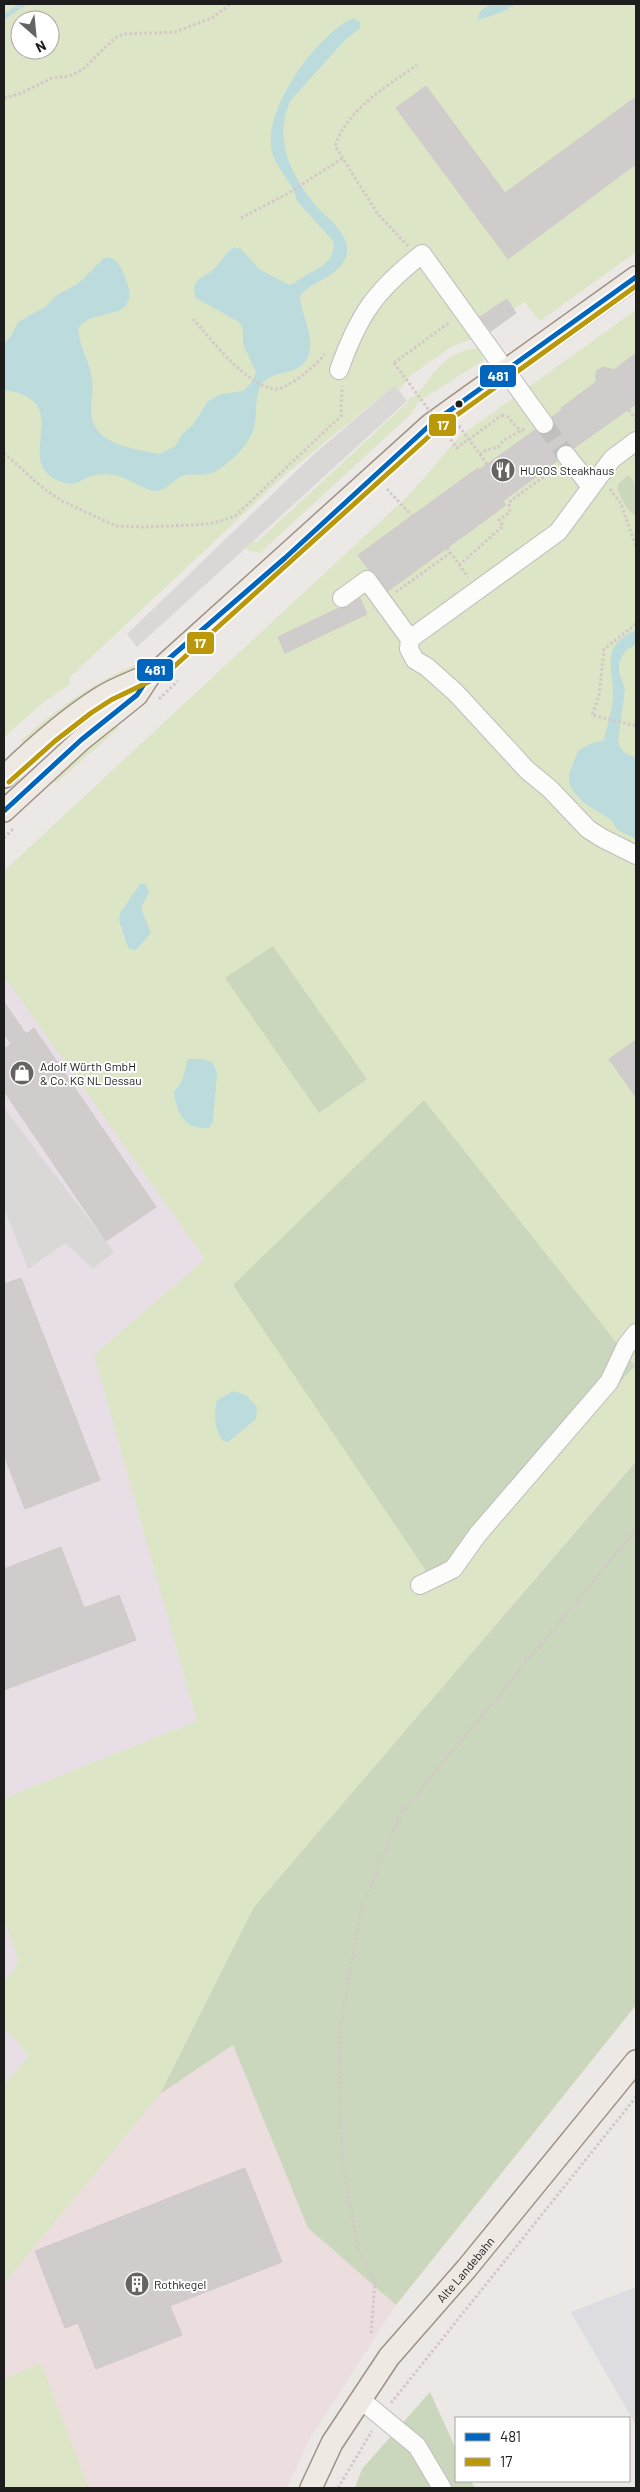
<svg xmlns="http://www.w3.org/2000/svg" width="640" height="2492" font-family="Barlow,sans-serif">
<rect width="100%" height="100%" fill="#ebe8e6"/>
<path fill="#ecddde" d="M 233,2045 L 308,2228 L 396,2305 L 309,2440 L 287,2488 L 89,2488 L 41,2363 L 4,2379 L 4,2284 L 160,2094 Z"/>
<path fill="#e8dee6" d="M 4,976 L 205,1259 L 94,1355 L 197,1721 L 4,1798 Z
M 4,1920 L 19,1961 L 4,1983 Z
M 4,2027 L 29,2057 L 4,2085 Z"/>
<path fill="#d9d8d7" d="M 395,385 L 407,401 L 137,647 L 127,634 L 313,455 Z
M 4,1108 L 114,1252 L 93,1269 L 66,1243 L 28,1269 L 4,1208 Z"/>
<path fill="#dde5c7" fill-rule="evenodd" d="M 8,4 L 636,4 L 636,252 L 540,321 L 524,302 L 514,309 L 516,313 L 488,333 L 451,347 L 411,375 L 399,390 L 395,385 L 286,474 L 70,677 L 69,685 L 45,701 L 4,737 L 4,7 ZM 20,20 L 50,20 L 50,50 L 20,50 Z
M 636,310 L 636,1460 L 254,1907 L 160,2094 L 4,2284 L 4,2085 L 29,2056 L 4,2027 L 4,1983 L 19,1961 L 4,1920 L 4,1798 L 197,1721 L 94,1355 L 205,1259 L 4,976 L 4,871 L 410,494 L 460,436 Z
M 479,348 L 484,360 L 418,402 L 411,414 L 260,553 L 247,550 L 246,547 L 253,541 L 256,543 L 408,402 L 407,401 C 413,396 421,391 425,385 C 439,364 453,350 479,348 Z
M 144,661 L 96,690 L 24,744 L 21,741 C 57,708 98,679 144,661 Z
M 115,727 L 120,727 L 56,783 L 52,779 L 101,736 Z
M 41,2363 L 89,2488 L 4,2488 L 4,2379 Z"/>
<path fill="#cbd7bd" d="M 629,475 L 636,485 L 636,517 L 626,507 L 617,489 L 619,483 Z
M 273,946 L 367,1079 L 319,1113 L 225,978 Z
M 424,1100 L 635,1366 L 435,1584 L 233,1285 Z
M 636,1461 L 636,2005 L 396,2305 L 308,2228 L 233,2045 L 160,2094 L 254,1907 Z
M 430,2392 L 456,2449 L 456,2481 L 471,2481 L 475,2488 L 355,2488 L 362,2469 Z"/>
<path fill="#dddce0" d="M 636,2287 L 636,2425 L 571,2312 Z"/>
<path fill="#bcdbdc" d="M 491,4 L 516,4 L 502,12 L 478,20 C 478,11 484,8 491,4 Z
M 353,18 L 360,22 L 360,28 L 345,40 L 291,100 C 272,138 291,175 316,206 C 328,219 353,236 346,257 C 338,278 312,280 300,296 C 301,317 317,338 307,359 C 296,378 270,368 260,387 C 254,400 258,417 253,431 C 248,446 223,471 208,474 C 199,476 191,473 182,476 C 173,480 166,491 156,491 C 145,491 127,477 114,475 C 108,474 97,474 91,476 C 83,479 76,486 66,483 C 4,467 82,401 4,390 L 4,343 L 11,336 L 18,322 L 45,307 L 57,295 L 79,283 L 104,258 C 111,257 116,259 120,266 C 152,329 93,303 78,329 C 80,348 90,362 92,380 C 94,394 88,409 93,422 C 101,446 137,449 159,454 L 175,446 L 183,433 L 192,426 L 208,401 L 221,394 L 243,391 L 252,382 L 256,372 L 243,344 L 243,329 L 239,322 L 196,298 C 189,276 206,279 215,268 C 222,260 226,253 234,247 L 241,249 L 259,269 L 289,285 C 295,283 300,279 306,275 C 321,267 334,262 334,242 L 297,201 C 293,181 273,167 271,146 C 267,104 317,35 353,18 Z
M 636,630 L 636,644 L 625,651 L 619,663 L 619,672 L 625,689 L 618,741 C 621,752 626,754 636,758 L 636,839 L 618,830 L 610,819 L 584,803 L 573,791 L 569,782 L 569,774 L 578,751 L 590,744 L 604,740 C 607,726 612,712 613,697 C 613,666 600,646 636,630 Z
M 140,884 L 145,884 L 149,891 L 141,909 L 151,933 L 136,950 L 130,949 L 127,945 L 119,920 L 120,913 Z
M 188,1059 L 204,1059 L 213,1063 L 217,1073 L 213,1121 L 209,1128 C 184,1130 177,1113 174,1092 L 182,1081 Z
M 233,1391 L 246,1395 L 257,1407 L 256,1419 L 228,1442 L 223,1441 C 214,1428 214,1416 217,1400 Z"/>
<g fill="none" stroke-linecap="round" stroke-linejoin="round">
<path stroke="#bcdbdc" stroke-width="5" d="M 4,17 L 23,4"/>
</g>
<path fill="#d0cccb" stroke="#cecac7" d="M 426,86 L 505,193 L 636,97 L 636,164 L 508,259 L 396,108 Z
M 507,299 L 516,313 L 491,331 L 480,317 Z
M 636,353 L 636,404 L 574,448 L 570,445 L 560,446 L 556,451 L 557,461 L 503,501 L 506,505 L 388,591 L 376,574 L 369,570 L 358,555 L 478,468 L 479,470 L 535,430 L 545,435 L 551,432 L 555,423 L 552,417 L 562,410 L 561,408 L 596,382 L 596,371 L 603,367 L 614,370 Z
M 360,598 L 367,614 L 285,653 L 278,637 L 339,608 L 348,607 Z
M 4,1002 L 26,1034 L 34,1028 L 156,1207 L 106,1241 L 4,1091 L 4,1049 L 11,1044 L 4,1034 Z
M 636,1040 L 636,1097 L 609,1059 Z
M 21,1278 L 100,1480 L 25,1509 L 4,1455 L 4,1284 Z
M 61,1547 L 84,1608 L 119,1595 L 136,1640 L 4,1690 L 4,1569 Z
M 245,2168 L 282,2262 L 170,2306 L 182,2335 L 96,2369 L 78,2323 L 65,2328 L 35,2251 Z"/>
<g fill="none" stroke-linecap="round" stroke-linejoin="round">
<path stroke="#c2bfbe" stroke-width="18" stroke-dasharray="18 9" stroke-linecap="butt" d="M 544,424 L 566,455"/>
<defs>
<path id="minor" d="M 339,370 C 359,314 375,291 422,254 L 544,424
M 566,455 L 591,487
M 342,598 L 367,580 L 410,639 L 558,532 L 612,459 L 636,441
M 410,639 L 409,649 L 415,660 L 427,667 L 456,693 L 527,770 L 550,789 L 588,829 L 602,838 L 636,855
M 420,1585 L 453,1569 L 478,1534 L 609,1382 L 626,1346 L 636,1333
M 360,2399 L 417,2446 L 442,2488"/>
<g id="major">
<path d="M 4,777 C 34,748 65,720 100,698 C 119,685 143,680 162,667 L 431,424 L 636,277"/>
<path d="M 4,811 L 81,740 L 137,695 L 150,675"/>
<path id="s1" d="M 311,2488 L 332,2443 L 389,2357 L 467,2268 L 636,2061"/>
</g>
</defs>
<use href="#minor" stroke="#bebdbc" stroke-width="20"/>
<use href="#major" stroke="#9f9185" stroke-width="24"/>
<path stroke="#d4c7c8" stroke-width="3" stroke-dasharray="2.5 2.5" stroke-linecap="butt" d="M 4,98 L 19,94 L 52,78 L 69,76 L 82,70 L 115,38 L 123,34 L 175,32 L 212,18 L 230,4
M 241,218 L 287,194 L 343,158
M 408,246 L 377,213 L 335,146 C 348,108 386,87 417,65
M 193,319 C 211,339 248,388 276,389 C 289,389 317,364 325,354
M 394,363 L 450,322
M 629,410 L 636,420
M 502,415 L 508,417 L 521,432
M 459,426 L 487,464
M 4,453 L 43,488 L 62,501 L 116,526 L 142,527 L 193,525 L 214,523 L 235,516 L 341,416 L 342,386
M 480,455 L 486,450 L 498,447 L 504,440 L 526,428
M 387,489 L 412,516
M 610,489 L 621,504 L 636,547
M 447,548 L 468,577
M 459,565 L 503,526 L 499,520 L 510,512 L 509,502 L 556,468
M 396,592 L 450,553
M 636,624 L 604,649 L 599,696 L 592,715 L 636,726
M 159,699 L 178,681
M 4,838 L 14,828
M 371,2333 L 375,2281 L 358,2249 L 342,2160 L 339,2040 L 361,1909 L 401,1813 L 636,1530
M 391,2403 L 636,2097
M 338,2488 L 372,2431"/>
<use href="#minor" stroke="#fcfcfb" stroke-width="18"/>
<use href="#major" stroke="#efe9e4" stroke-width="21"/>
<path stroke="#d4c7c8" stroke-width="3" stroke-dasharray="2.5 2.5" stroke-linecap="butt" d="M 394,363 L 457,448 L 502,415"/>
<defs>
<path id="bus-1" d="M 4,811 L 81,740 L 137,695 L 150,675 L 285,558 L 431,424 L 636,277"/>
<path id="bus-2" d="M 9,782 L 55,741 L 91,713 L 111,700 L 167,673 L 436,430 L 636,286"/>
</defs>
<use href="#bus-1" stroke="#fff" stroke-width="9"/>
<use href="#bus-2" stroke="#fff" stroke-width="9"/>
<use href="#bus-1" stroke="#0065bd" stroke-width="5"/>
<use href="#bus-2" stroke="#bb9809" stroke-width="5"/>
</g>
<defs>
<symbol id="restaurant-disc" viewBox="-11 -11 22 22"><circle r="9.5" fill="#656463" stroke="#fff"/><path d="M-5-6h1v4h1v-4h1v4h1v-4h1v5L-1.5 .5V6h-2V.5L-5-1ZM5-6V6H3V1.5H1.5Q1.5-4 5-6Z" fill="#fff"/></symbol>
<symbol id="shop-disc" viewBox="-11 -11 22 22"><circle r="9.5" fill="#656463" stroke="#fff"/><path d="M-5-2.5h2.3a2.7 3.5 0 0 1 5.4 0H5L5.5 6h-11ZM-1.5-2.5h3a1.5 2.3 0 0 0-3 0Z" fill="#fff"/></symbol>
<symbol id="building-disc" viewBox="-11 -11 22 22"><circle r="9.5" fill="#656463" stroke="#fff"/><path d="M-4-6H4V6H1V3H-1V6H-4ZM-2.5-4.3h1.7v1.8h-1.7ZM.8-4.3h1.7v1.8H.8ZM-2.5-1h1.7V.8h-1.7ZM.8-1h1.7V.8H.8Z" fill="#fff"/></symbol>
</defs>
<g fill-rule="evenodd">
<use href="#restaurant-disc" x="489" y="456" width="28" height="28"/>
<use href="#shop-disc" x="8" y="1059" width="28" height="28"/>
<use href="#building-disc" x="123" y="2270" width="28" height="28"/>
</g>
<circle fill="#1d1d1d" stroke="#fff" stroke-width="2" cx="459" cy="404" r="4.5"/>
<g text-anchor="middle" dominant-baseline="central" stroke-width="4" stroke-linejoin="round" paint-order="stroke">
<g font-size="12" fill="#1d1d1d" stroke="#fff" text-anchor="start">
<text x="520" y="470">HUGOS Steakhaus</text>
<text x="40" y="1066">Adolf Würth GmbH<tspan x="40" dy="14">&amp; Co. KG NL Dessau</tspan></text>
<text x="154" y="2284">Rothkegel</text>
</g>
<g font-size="12" fill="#1d1d1d" stroke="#fff">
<text stroke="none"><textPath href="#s1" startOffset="269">Alte Landebahn</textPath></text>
</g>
</g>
<g stroke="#fff" stroke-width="2">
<rect x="479" y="364" width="38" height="24" rx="5" fill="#0065bd"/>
<rect x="428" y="413" width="29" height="24" rx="5" fill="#bb9809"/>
<rect x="186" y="631" width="29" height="24" rx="5" fill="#bb9809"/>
<rect x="136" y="658" width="38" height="24" rx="5" fill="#0065bd"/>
</g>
<g font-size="14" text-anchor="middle" font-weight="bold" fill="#fff">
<text x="498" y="381">481</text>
<text x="443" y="430">17</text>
<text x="200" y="648">17</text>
<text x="155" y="675">481</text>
</g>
<rect width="640" height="2492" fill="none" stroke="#1d1d1d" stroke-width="10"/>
<rect x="455" y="2417" width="175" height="65" fill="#ffffff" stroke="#a5a5a5"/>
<rect x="465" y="2433" width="25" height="8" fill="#0065bd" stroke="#a5a5a5"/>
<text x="500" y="2442" font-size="15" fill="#1d1d1d">481</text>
<rect x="465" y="2458" width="25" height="8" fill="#bb9809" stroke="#a5a5a5"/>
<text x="500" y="2467" font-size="15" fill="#1d1d1d">17</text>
<g transform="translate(35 35) rotate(153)"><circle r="24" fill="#ffffff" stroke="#a5a5a5"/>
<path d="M0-4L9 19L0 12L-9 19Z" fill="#656463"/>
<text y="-8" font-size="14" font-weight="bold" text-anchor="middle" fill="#1d1d1d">N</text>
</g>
</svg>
